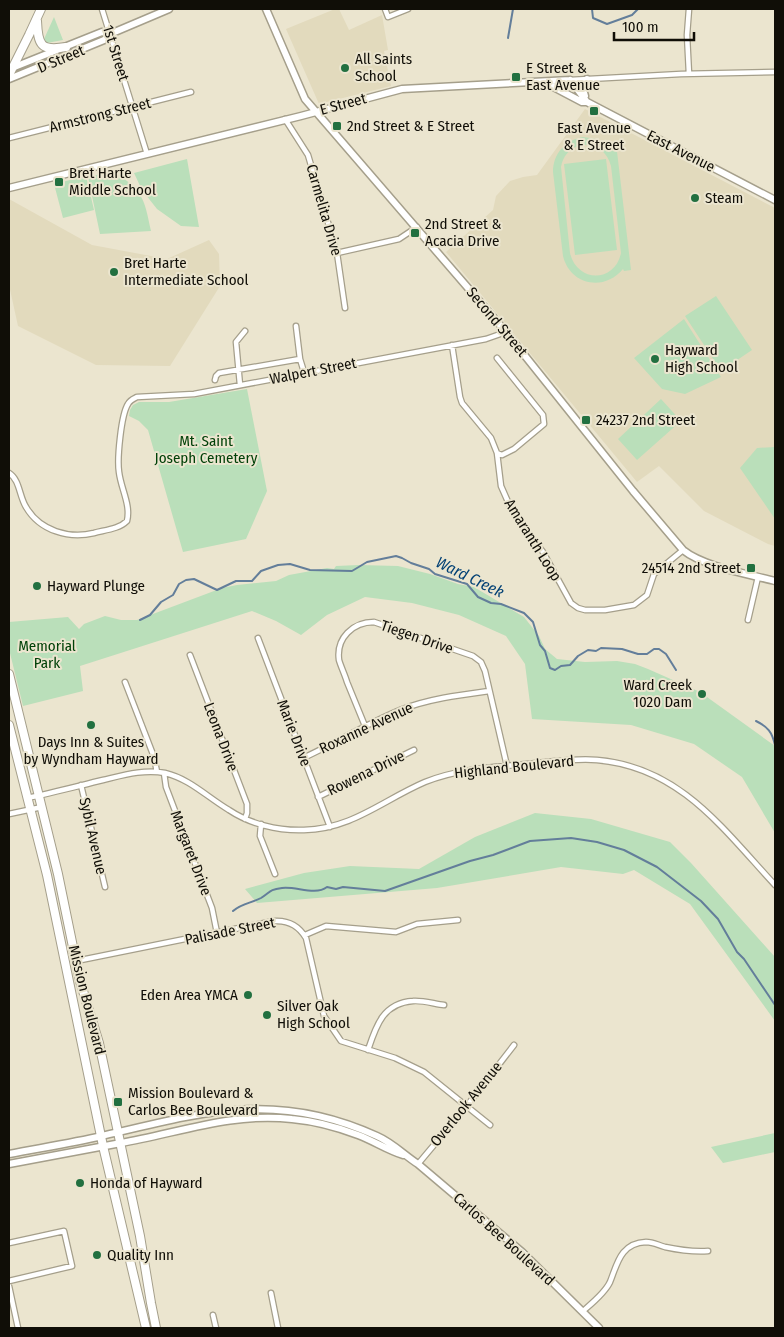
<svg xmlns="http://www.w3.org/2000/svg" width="784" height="1337" font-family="'Fira Sans Condensed',sans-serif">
<rect width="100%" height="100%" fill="#ebe5cf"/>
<path fill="#e2dabd" d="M 335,9 L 339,9 L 349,30 L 382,15 L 388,50 L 384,51 L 391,86 L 319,104 L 286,29 Z
M 585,109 L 775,208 L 775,546 L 768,544 L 704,511 L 659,466 L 637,482 L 446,252 L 493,210 L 496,196 L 510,181 L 523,177 L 537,175 Z
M 9,199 L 92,245 L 167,259 L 209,240 L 219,254 L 220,286 L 170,366 L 96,365 L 18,326 L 9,285 Z"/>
<path fill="#badfba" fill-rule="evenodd" d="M 54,17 L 63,40 L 47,43 L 44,39 Z
M 583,137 L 596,139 L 608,145 L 609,144 L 616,143 L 631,270 L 624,271 L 623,269 C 604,292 570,285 563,256 L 553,172 C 553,154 565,140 583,137 ZM 580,145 C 596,143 607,151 611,166 L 621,253 C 615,283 577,283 570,253 L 561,167 C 563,156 569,149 580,145 Z
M 187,159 L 199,227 L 181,226 L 157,209 L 142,190 L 134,173 Z
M 606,159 L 617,250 L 575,255 L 564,164 Z
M 113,171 C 143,191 144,197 151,231 L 100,234 L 88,177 Z
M 86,176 L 94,210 L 63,218 L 54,184 Z
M 716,296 L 752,350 L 721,371 L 685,316 Z
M 684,319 L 721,377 L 685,394 L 662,389 L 634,358 Z
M 247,389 L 267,491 L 246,539 L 183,552 L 148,430 L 139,421 L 129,416 L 130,410 L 133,405 L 139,402 L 169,402 Z
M 661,399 L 681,421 L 637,460 L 618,439 Z
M 775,447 L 775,519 L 740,468 L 757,448 Z
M 359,565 L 398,566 L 430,574 L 458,584 L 474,587 L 524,617 L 539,636 L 545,649 L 557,659 L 585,662 L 617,661 L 635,664 L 648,669 L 700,692 L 775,746 L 775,833 L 742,777 L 694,744 L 631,725 L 532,719 L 525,664 L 506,636 L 459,615 L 412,603 L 365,597 L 327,615 L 301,635 L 276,621 L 252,611 L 80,666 L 83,691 L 23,706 L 9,649 L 9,622 L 68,617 L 79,629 L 84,624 L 105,616 L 121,620 L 137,620 L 222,588 L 237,585 L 276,581 L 289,575 L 327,568 L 334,569 L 336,566 Z
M 535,813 L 591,819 L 670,842 L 691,863 L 775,957 L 775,1021 L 690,904 L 634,870 L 623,874 L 561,867 L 437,888 L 257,903 L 245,889 L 304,873 L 350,866 L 419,869 L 475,837 Z
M 775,1133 L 775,1152 L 723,1163 L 711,1147 Z"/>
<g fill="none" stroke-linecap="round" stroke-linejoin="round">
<path stroke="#637e9a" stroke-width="2" d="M 592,9 L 593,18 L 607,24 L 632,15 L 638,9
M 508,38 L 513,9
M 140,620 L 150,615 L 161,602 L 173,595 L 179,584 L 186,580 L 194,579 L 217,590 L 236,581 L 252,581 L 261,571 L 278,565 L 290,564 L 310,570 L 352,571 L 367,562 L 396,556 L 402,558 L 411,563 L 429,569 L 435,574 L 467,584 L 478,597 L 491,603 L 501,604 L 524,613 L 533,622 L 540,645 L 545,651 L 550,668 L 555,670 L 561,666 L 570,665 L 578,656 L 588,650 L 596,651 L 601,648 L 622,649 L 638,654 L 647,654 L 654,649 L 659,649 L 666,654 L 676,670
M 756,721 C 768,727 772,732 775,745
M 233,911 C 242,903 252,903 261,898 C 271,892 268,890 282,888 C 296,886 315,896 327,887 L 336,889 L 343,887 L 385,891 L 470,861 L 493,855 L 530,841 L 571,838 L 597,842 L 624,850 L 657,867 L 701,901 L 718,919 L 737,952 L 744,959 L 775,1005"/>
<defs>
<path id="street" d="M 102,9 L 147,154
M 385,9 L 388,17 L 408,9
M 689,9 L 687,35 L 689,74
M 570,80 L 681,74 L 775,72
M 285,119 L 308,155 L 337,253 L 345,308
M 9,138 L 191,92
M 337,253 L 399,239 L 417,227
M 296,326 L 300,359 L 304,372
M 452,345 L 460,397 L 462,403 L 491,438 L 497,453 L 501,486 L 509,504 L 519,522 L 543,552 L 571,603 L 578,608 L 585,610 L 605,610 L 634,605 L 647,595 L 654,574 L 683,550
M 497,358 L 543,415 L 544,424 L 514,449 L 502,455 L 497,453
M 215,380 L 216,376 L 219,373 L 300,359
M 240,385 L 236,342 L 245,331
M 9,473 C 20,480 19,496 26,507 C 40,531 69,539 94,533 C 105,530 119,529 127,521 C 131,505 121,489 119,472 C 117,459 121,415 128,404 C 130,400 133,399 137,397 L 194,394 L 486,339 L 506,332
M 748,620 L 758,577
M 258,638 L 330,827
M 190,655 L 247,804 L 247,813 L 245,819
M 125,682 L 154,757 L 157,772
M 365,726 C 359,711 353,697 347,682 C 345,675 341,667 339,660 C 336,638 353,622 374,622 L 473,656 L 481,662 L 485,671 L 507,766
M 303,758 C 336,743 366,724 400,710 C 428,699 459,695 489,691
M 164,773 L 166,787 L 212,908 L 217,933
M 81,785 L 105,887
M 318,797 L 414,750
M 27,798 C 53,793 78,786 103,780 C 124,775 144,769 165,773 C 190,779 207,797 229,810 C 250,824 278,831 304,830 C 352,829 383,800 425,782 C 458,769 492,767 527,764 C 550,762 574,758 597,760 C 680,767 723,829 775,885
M 9,814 L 42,807
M 261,824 L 260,836 L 275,874
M 305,935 L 326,926 L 396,932 L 417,924 L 458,920
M 76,961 L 274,921 C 288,920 299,926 306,938 L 324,1016 L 341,1041 L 395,1058 L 424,1072 L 490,1125
M 368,1050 C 376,1026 383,1003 413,1001 C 422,1000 435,1004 444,1005
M 418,1164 L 466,1107 L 514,1045
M 9,1243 L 64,1231 L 72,1266 L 9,1281
M 9,1286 L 18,1328
M 271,1293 L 278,1328
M 583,1311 C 591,1304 605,1293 610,1282 C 617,1265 620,1243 646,1242 C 653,1242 658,1245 665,1247 C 679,1250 693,1252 708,1251
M 213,1315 L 216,1328"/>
<path id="secondary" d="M 266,9 L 305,99 L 506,332 L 633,491 L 683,550 C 704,567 749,574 775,581
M 12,68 L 102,32 L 110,34
M 9,79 L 104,40 L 110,34 L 169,9
M 570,80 L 587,102
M 544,82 L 582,102 L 587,102 L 775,200
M 585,96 L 583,89 L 587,79
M 9,188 L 301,116 L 402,89 L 570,80
M 9,1154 C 40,1148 72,1143 102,1136 C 203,1112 277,1090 377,1136 C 393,1143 404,1155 418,1164 L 522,1252 L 599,1328
M 9,1164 C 46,1157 83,1150 121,1143 C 178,1133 233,1112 292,1119 C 314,1121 337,1127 358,1135 C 374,1141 387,1150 403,1155"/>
<path id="primary" d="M 37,21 C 38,46 41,51 66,47
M 9,75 L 29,35 L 41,9
M 9,674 L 58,874 L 80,981 L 99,1043 L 140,1236 L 151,1303 L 156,1328
M 9,725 L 47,875 L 103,1146 L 146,1328"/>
</defs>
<use href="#street" stroke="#a59f8b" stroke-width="7"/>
<use href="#secondary" stroke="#a59f8b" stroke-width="9"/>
<use href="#primary" stroke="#a59f8b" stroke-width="10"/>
<use href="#street" stroke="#fff" stroke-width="4.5"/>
<use href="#secondary" stroke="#fff" stroke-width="6"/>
<use href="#primary" stroke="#fff" stroke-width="8"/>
</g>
<g fill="#227040" stroke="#ebe5cf" stroke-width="2">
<circle cx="345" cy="68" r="5"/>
<rect x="511" y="72" width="10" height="10" rx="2.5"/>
<rect x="589" y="106" width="10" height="10" rx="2.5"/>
<rect x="332" y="121" width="10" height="10" rx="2.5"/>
<rect x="54" y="177" width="10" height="10" rx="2.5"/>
<circle cx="695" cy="198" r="5"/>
<rect x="410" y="228" width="10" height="10" rx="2.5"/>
<circle cx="114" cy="272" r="5"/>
<circle cx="655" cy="359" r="5"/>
<rect x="581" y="415" width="10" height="10" rx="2.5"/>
<rect x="746" y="563" width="10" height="10" rx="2.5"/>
<circle cx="37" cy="586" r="5"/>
<circle cx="702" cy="694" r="5"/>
<circle cx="91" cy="725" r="5"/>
<circle cx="248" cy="995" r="5"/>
<circle cx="267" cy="1015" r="5"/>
<rect x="113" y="1097" width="10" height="10" rx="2.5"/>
<circle cx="80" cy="1183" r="5"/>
<circle cx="97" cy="1255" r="5"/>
</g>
<g text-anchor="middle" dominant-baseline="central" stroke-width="4" stroke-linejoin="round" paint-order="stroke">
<g font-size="15" fill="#100e07" stroke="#ebe5cf">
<text transform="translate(116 53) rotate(73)">1st Street</text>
<text transform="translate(61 59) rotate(-23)">D Street</text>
<text transform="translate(343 104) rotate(-15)">E Street</text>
<text transform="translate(100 115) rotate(-14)">Armstrong Street</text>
<text transform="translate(681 151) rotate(27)">East Avenue</text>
<text transform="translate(324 210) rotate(74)">Carmelita Drive</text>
<text transform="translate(497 322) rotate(50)">Second Street</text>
<text transform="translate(313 371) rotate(-11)">Walpert Street</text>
<text transform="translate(533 540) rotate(58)">Amaranth Loop</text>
<text transform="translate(417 637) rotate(19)">Tiegen Drive</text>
<text transform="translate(366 728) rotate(-25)">Roxanne Avenue</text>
<text transform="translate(294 733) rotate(69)">Marie Drive</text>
<text transform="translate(221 737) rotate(69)">Leona Drive</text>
<text transform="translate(514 767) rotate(-6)">Highland Boulevard</text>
<text transform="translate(366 773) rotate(-26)">Rowena Drive</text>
<text transform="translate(93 836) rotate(77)">Sybil Avenue</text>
<text transform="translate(191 853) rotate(69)">Margaret Drive</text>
<text transform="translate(230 931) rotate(-11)">Palisade Street</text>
<text transform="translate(87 1000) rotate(76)">Mission Boulevard</text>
<text transform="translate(466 1104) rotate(-51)">Overlook Avenue</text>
<text transform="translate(504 1239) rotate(42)">Carlos Bee Boulevard</text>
</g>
<g font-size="15" fill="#100e07" stroke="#ebe5cf" text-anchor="start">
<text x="355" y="59">All Saints<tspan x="355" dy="17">School</tspan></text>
<text x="526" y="68">E Street &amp;<tspan x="526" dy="17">East Avenue</tspan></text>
<text x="347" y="126">2nd Street &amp; E Street</text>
<text x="594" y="128" text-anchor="middle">East Avenue<tspan x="594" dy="17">&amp; E Street</tspan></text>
<text x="69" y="173">Bret Harte<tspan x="69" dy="17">Middle School</tspan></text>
<text x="705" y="198">Steam</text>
<text x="425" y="224">2nd Street &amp;<tspan x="425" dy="17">Acacia Drive</tspan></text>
<text x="124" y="263">Bret Harte<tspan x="124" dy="17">Intermediate School</tspan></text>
<text x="665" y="350">Hayward<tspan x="665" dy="17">High School</tspan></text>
<text x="596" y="420">24237 2nd Street</text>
<text x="741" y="568" text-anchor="end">24514 2nd Street</text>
<text x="47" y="586">Hayward Plunge</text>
<text x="692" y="685" text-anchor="end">Ward Creek<tspan x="692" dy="17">1020 Dam</tspan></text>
<text x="91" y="742" text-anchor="middle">Days Inn &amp; Suites<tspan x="91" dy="17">by Wyndham Hayward</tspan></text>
<text x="238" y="995" text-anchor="end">Eden Area YMCA</text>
<text x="277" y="1006">Silver Oak<tspan x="277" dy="17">High School</tspan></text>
<text x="128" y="1093">Mission Boulevard &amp;<tspan x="128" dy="17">Carlos Bee Boulevard</tspan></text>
<text x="90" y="1183">Honda of Hayward</text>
<text x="107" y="1255">Quality Inn</text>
</g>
<g font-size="15" fill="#004108" stroke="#ebe5cf">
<text x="206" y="441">Mt. Saint<tspan x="206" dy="17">Joseph Cemetery</tspan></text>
<text x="47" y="646">Memorial<tspan x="47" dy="17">Park</tspan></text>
</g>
<g font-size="16" font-style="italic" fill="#024074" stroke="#ebe5cf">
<text transform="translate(470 577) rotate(26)">Ward Creek</text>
</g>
</g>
<rect width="784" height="1337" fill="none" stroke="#100e07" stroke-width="20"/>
<path d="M614 32v8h80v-8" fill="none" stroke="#100e07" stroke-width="2.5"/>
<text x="622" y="32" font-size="15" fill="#100e07" stroke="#ebe5cf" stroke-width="4" paint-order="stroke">100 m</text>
</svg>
